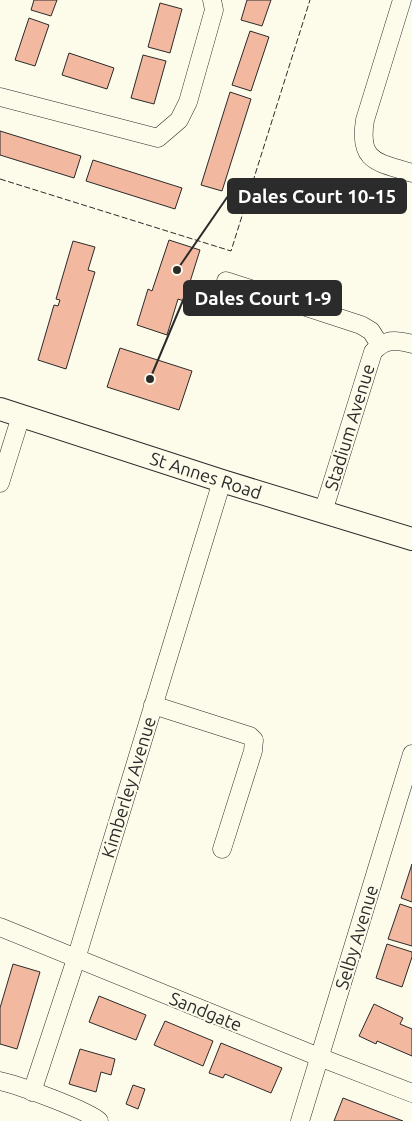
<svg xmlns="http://www.w3.org/2000/svg" width="412" height="1121" font-family="Ubuntu,sans-serif">
<rect width="100%" height="100%" fill="#fdfbea"/>
<path fill="#f2b8a0" stroke="#2b2b2b" d="M 34,0 L 57,0 L 51,16 L 31,10 Z
M 247,0 L 271,0 L 262,26 L 241,20 Z
M 160,3 L 182,9 L 170,53 L 148,47 Z
M 29,18 L 49,25 L 35,66 L 15,60 Z
M 250,31 L 269,37 L 251,91 L 232,85 Z
M 69,53 L 114,68 L 107,89 L 62,75 Z
M 143,55 L 166,61 L 154,104 L 131,98 Z
M 230,92 L 251,99 L 222,191 L 201,185 Z
M 0,131 L 81,156 L 74,178 L 0,155 Z
M 93,160 L 182,188 L 175,209 L 86,181 Z
M 169,240 L 200,250 L 184,301 L 178,299 L 167,335 L 137,325 L 148,289 L 152,291 Z
M 73,241 L 95,247 L 88,270 L 95,272 L 66,369 L 38,360 L 54,305 L 58,306 L 60,300 L 56,299 Z
M 120,348 L 192,371 L 179,410 L 107,387 Z
M 412,864 L 412,902 L 401,898 Z
M 400,904 L 412,908 L 412,946 L 388,939 Z
M 387,944 L 412,952 L 412,957 L 402,987 L 376,978 Z
M 13,964 L 40,972 L 17,1049 L 0,1044 L 0,1008 Z
M 99,996 L 146,1015 L 136,1040 L 89,1022 Z
M 374,1004 L 403,1018 L 400,1024 L 412,1029 L 412,1056 L 377,1041 L 376,1044 L 359,1036 Z
M 165,1021 L 213,1041 L 203,1066 L 154,1045 Z
M 221,1043 L 282,1068 L 271,1093 L 225,1074 L 223,1078 L 209,1073 Z
M 80,1049 L 115,1059 L 111,1075 L 101,1072 L 96,1092 L 69,1084 Z
M 133,1085 L 145,1089 L 138,1109 L 126,1104 Z
M 343,1098 L 403,1121 L 334,1121 Z"/>
<g fill="none" stroke-linecap="round" stroke-linejoin="round">
<defs>
<path id="minor" d="M 402,0 L 365,120 C 358,163 378,162 412,173
M 0,97 L 158,138 L 179,120 L 188,102 L 214,10 L 212,0
M 226,281 L 361,325 L 371,331 L 380,345
M 0,483 L 21,416
M 323,512 L 373,352 C 384,339 396,339 412,344
M 153,705 L 250,736 L 254,740 L 253,751 L 222,849
M 0,927 L 319,1057 L 412,1093
M 0,1081 C 16,1084 89,1111 99,1121
M 32,1092 L 76,959 L 222,481
M 300,1121 L 412,754"/>
<path id="tertiary" d="M 0,409 L 222,481 L 412,539"/>
</defs>
<use href="#minor" stroke="#2b2b2b" stroke-width="19"/>
<use href="#tertiary" stroke="#2b2b2b" stroke-width="24"/>
<use href="#minor" stroke="#fdfbea" stroke-width="18"/>
<use href="#tertiary" stroke="#fdfbea" stroke-width="22"/>
<path stroke="#2b2b2b" stroke-width="1" stroke-dasharray="6 2.5" stroke-linecap="butt" d="M 0,179 L 231,251 L 310,0"/>
</g>
<g text-anchor="middle" dominant-baseline="central" stroke-width="4" stroke-linejoin="round" paint-order="stroke">
<g font-size="18" fill="#2b2b2b" stroke="#fdfbea">
<text transform="translate(349 427) rotate(-73)">Stadium Avenue</text>
<text transform="translate(206 475) rotate(18)">St Annes Road</text>
<text transform="translate(128 787) rotate(-73)">Kimberley Avenue</text>
<text transform="translate(356 937) rotate(-73)">Selby Avenue</text>
<text transform="translate(206 1011) rotate(22)">Sandgate</text>
</g>
</g>
<path fill="none" stroke="#2b2b2b" stroke-width="2" d="M177 270L228 196M150 379L184 298"/>
<g fill="#2b2b2b" stroke="#fdfbea" stroke-width="2">
<circle cx="177" cy="270" r="5"/>
<circle cx="150" cy="379" r="5"/>
</g>
<g fill="#2b2b2b" stroke="#2b2b2b" stroke-width="2">
<rect x="228" y="179" width="178" height="34" rx="5"/>
<rect x="184" y="281" width="157" height="34" rx="5"/>
</g>
<g font-size="19" text-anchor="middle" font-weight="bold" fill="#fff">
<text x="317" y="203">Dales Court 10-15</text>
<text x="263" y="305">Dales Court 1-9</text>
</g>
</svg>
